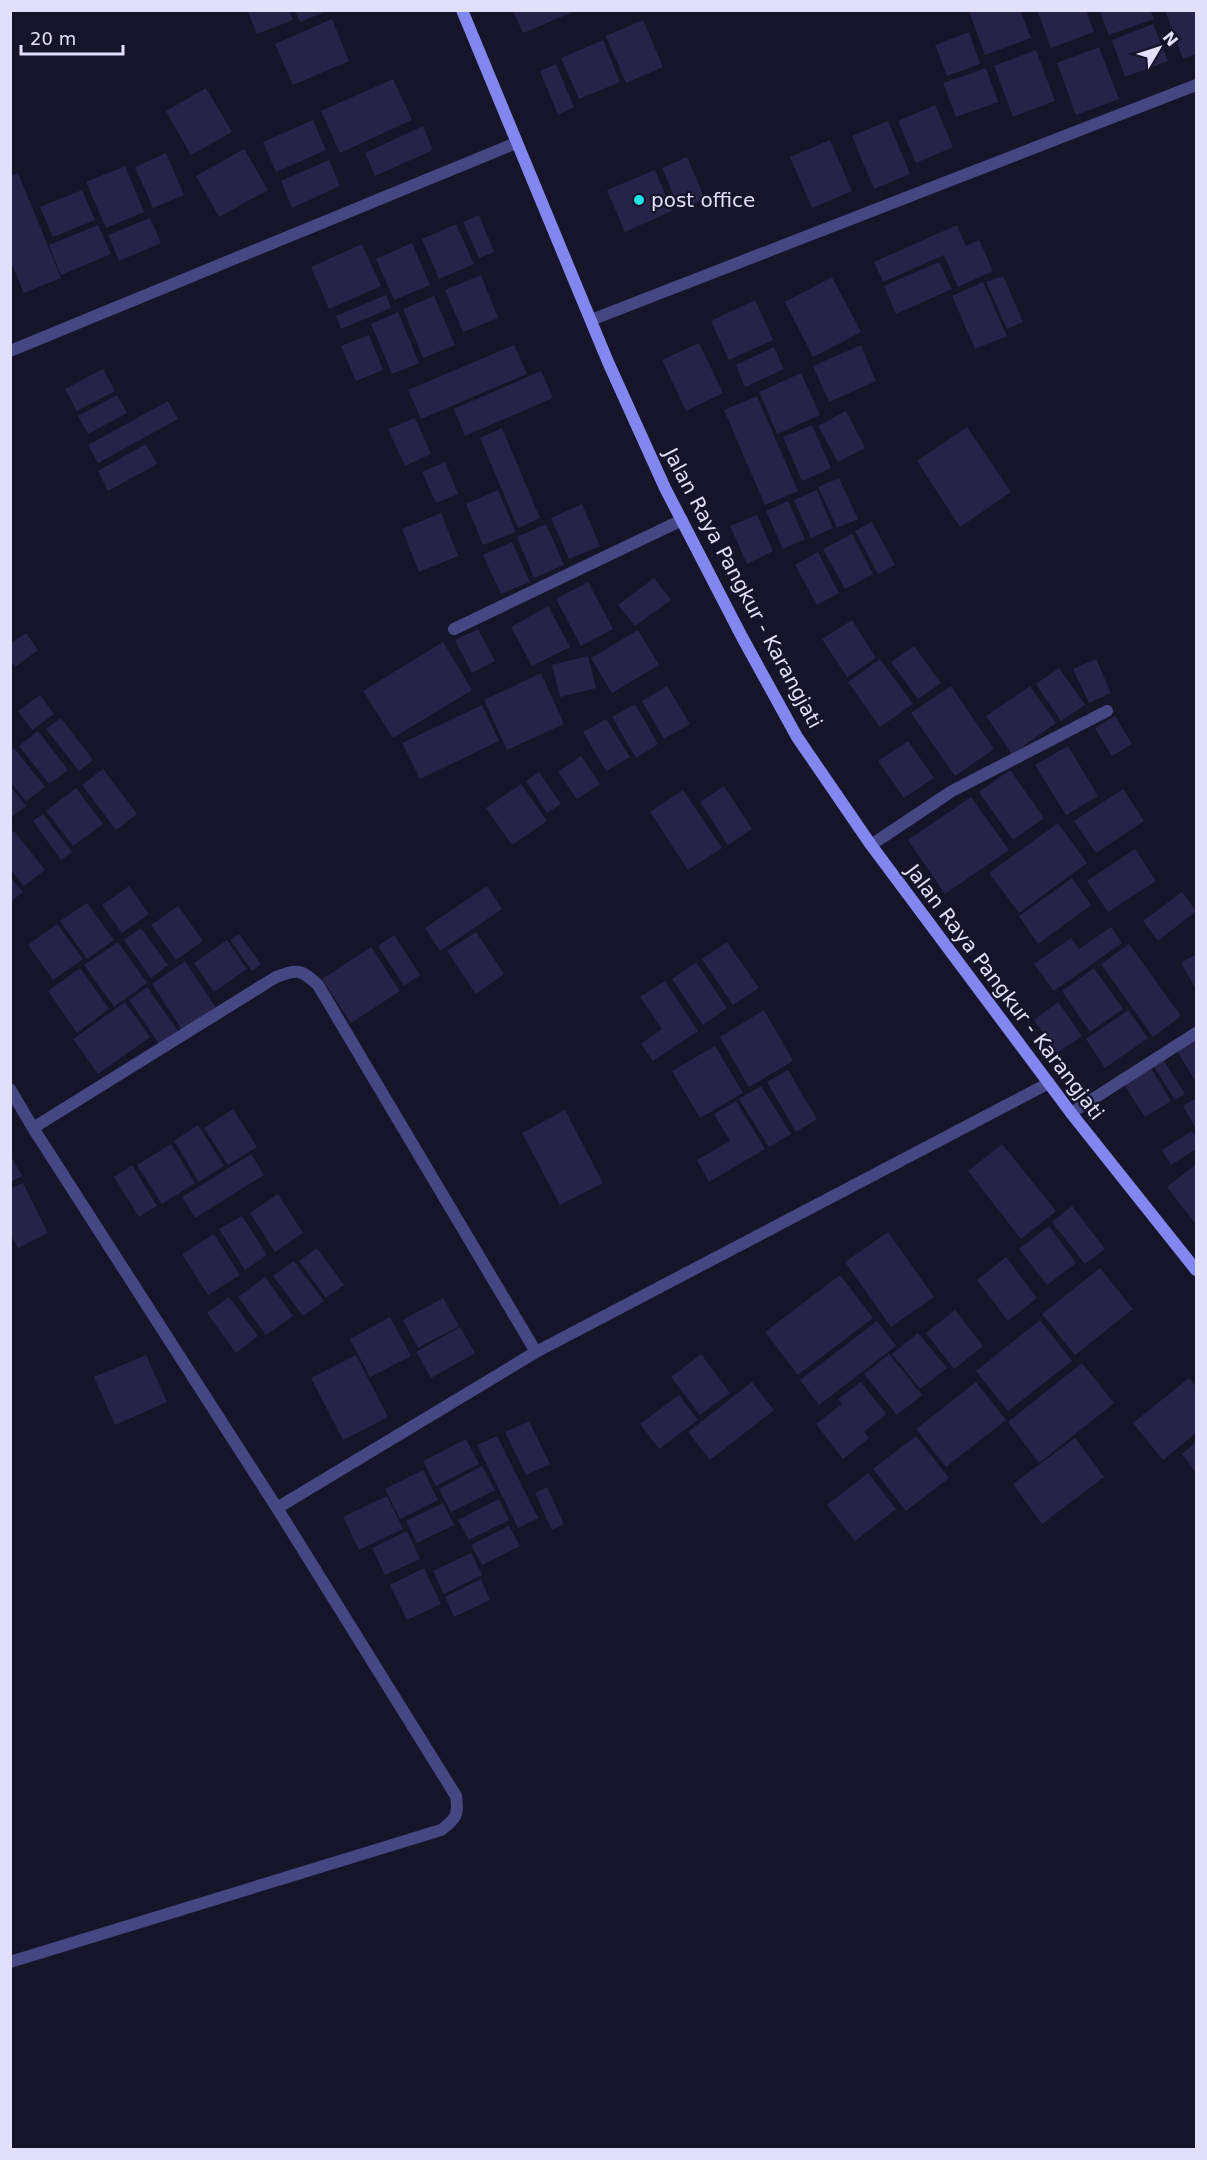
<svg xmlns="http://www.w3.org/2000/svg" width="1207" height="2160" font-family="'DejaVu Sans',sans-serif">
<style>
.building{fill:#272248}
.lines{fill:none;stroke-linecap:round;stroke-linejoin:round}
.street{stroke:#454783;stroke-width:12}
.secondary{stroke:#8287f0;stroke-width:12}
.poi-dot{fill:#22e0e5;stroke:#161429;stroke-width:2}
.labels{text-anchor:middle;stroke-width:4.5;stroke-linejoin:round;paint-order:stroke}
.poi-label{font-size:20px;fill:#e1e0fb;stroke:#161429;text-anchor:start}
.street-label{font-size:20px;fill:#e1e0fb;stroke:#161429}
</style>
<rect width="100%" height="100%" fill="#161429"/>
<!-- building -->
<path class="building" d="M247,10H289L293,20L257,34Z
M1020,10L1031,38L985,55L969,11Z
M1037,10H1086L1094,32L1051,48Z
M1108,10H1150L1154,19L1109,35L1100,13Z
M1165,10H1196V54L1183,59Z
M295,11H327L300,22Z
M513,11H575L523,33Z
M332,19L349,61L293,85L275,44Z
M643,20L663,67L626,83L606,36Z
M1153,24L1168,61L1125,77L1112,40Z
M969,32L980,64L947,76L935,45Z
M603,40L620,82L579,99L561,58Z
M1099,47L1119,99L1076,115L1057,63Z
M1036,50L1055,101L1013,117L994,66Z
M556,64L574,107L558,115L540,71Z
M986,68L998,102L956,117L943,83Z
M393,79L412,120L340,153L321,111Z
M206,88L232,132L191,155L166,111Z
M935,105L953,147L916,163L898,121Z
M313,120L326,150L276,172L263,142Z
M888,121L910,174L874,189L852,136Z
M423,126L433,150L375,176L365,153Z
M830,140L852,191L812,208L790,157Z
M244,149L268,190L219,217L196,176Z
M166,153L184,195L153,208L135,167Z
M687,157L705,199L680,210L662,168Z
M329,160L340,186L292,208L281,181Z
M125,166L144,212L106,228L86,182Z
M655,170L672,211L625,232L607,190Z
M18,173L61,278L24,293L10,260V176Z
M82,190L95,220L53,237L40,207Z
M479,215L494,252L479,258L463,222Z
M150,218L161,243L119,261L108,235Z
M456,224L474,264L439,279L422,239Z
M98,225L111,254L61,275L49,245Z
M957,225L966,246L979,240L993,271L958,287L944,255L883,282L874,262Z
M412,243L430,285L394,300L376,259Z
M362,244L381,286L329,309L311,267Z
M939,262L952,289L896,314L884,286Z
M481,275L498,318L463,332L445,290Z
M1003,276L1023,322L1007,329L986,282Z
M832,277L861,332L813,357L785,302Z
M983,282L1007,336L975,349L952,296Z
M386,295L391,308L341,329L336,316Z
M434,296L455,345L423,358L403,309Z
M755,300L773,340L729,360L711,321Z
M398,312L419,363L392,374L371,324Z
M369,335L383,370L356,381L341,346Z
M699,343L723,393L686,411L662,360Z
M514,345L527,374L421,419L408,390Z
M861,345L876,381L829,402L813,366Z
M774,347L784,369L745,387L736,365Z
M103,369L115,391L77,411L65,389Z
M541,371L553,398L465,436L454,409Z
M801,373L820,415L777,434L759,392Z
M117,395L127,413L88,434L78,416Z
M757,396L798,491L765,505L724,410Z
M168,401L178,419L98,463L88,445Z
M846,411L865,448L838,462L818,426Z
M415,418L431,454L405,466L388,429Z
M812,425L831,468L802,481L783,437Z
M967,427L1011,492L960,527L917,461Z
M502,428L540,518L518,528L480,438Z
M146,444L157,464L108,491L98,471Z
M445,462L458,494L436,503L422,472Z
M839,478L858,519L837,528L818,487Z
M498,490L516,532L483,545L466,504Z
M817,490L833,528L811,538L794,500Z
M788,501L805,539L783,549L766,511Z
M582,504L600,546L569,559L551,518Z
M441,513L458,556L419,572L402,529Z
M757,515L773,551L747,564L730,526Z
M872,522L895,565L878,574L855,531Z
M546,524L564,565L534,578L517,537Z
M852,534L873,574L845,589L823,549Z
M512,542L530,582L501,594L483,555Z
M818,552L839,593L817,605L795,565Z
M654,578L671,600L635,626L618,605Z
M588,582L613,629L581,646L556,599Z
M548,606L570,647L532,666L511,627Z
M852,620L876,658L847,677L822,639Z
M478,629L495,661L472,673L455,640Z
M638,630L659,665L612,693L591,658Z
M26,633L38,650L15,667L10,661V644Z
M443,642L472,690L393,738L363,691Z
M914,646L941,683L918,699L891,662Z
M588,656L596,688L560,697L552,665Z
M880,659L913,704L880,727L848,682Z
M1096,659L1111,693L1089,703L1073,669Z
M1059,668L1085,705L1061,721L1036,684Z
M541,673L564,724L507,750L484,700Z
M667,686L690,724L664,739L642,701Z
M951,686L994,749L955,776L911,713Z
M1030,686L1056,723L1012,754L986,716Z
M40,695L54,714L32,730L18,711Z
M635,704L658,744L636,758L612,717Z
M482,705L499,741L420,779L402,743Z
M1115,716L1132,744L1112,756L1095,728Z
M61,718L93,760L79,771L46,729Z
M606,719L630,757L606,771L583,732Z
M38,731L68,770L49,784L19,746Z
M908,741L934,778L904,798L878,761Z
M1068,746L1098,796L1066,815L1035,765Z
M14,748L45,787L26,801L10,782V751Z
M581,756L600,784L577,799L558,772Z
M103,769L137,814L116,830L82,785Z
M1010,770L1044,818L1013,840L979,792Z
M539,772L561,804L547,813L526,781Z
M521,784L547,821L512,845L486,808Z
M10,786L26,806L10,818Z
M724,786L752,829L728,845L700,802Z
M76,788L103,824L73,846L46,811Z
M1123,789L1144,821L1096,853L1074,821Z
M683,790L722,848L688,870L650,812Z
M971,797L1009,850L945,894L908,840Z
M43,814L72,852L61,860L33,821Z
M1058,823L1087,863L1019,913L989,873Z
M14,831L45,870L24,886L10,869V834Z
M1135,849L1156,881L1108,912L1087,881Z
M10,877L23,892L10,902Z
M1072,878L1091,905L1038,944L1019,916Z
M129,886L149,914L122,933L102,905Z
M487,886L502,909L440,951L425,928Z
M1182,892L1196,911L1158,941L1143,921Z
M87,903L114,940L87,959L60,921Z
M178,906L203,941L176,960L151,925Z
M57,924L83,959L53,980L28,945Z
M1111,927L1122,943L1054,991L1034,964L1071,938L1079,949Z
M141,928L168,965L151,978L124,940Z
M476,932L504,974L476,994L447,951Z
M239,934L261,964L252,971L230,940Z
M394,935L420,975L404,986L378,946Z
M227,940L247,969L214,992L194,963Z
M118,942L147,983L114,1007L84,965Z
M727,942L759,988L733,1005L702,959Z
M1129,944L1181,1016L1153,1037L1101,964Z
M371,947L400,991L351,1023L322,979Z
M1196,954V989L1181,963Z
M185,961L216,1008L182,1030L152,984Z
M696,962L727,1008L703,1025L672,979Z
M80,968L109,1009L77,1033L48,991Z
M1094,968L1123,1009L1090,1032L1062,991Z
M665,981L698,1031L653,1061L641,1044L662,1029L640,997Z
M147,987L178,1031L160,1045L129,1000Z
M125,1002L150,1037L98,1074L73,1039Z
M1058,1002L1082,1036L1057,1053L1034,1020Z
M764,1010L793,1061L749,1087L720,1037Z
M1128,1010L1148,1038L1105,1068L1086,1039Z
M1196,1039V1082L1177,1051Z
M715,1046L743,1093L700,1118L672,1071Z
M1164,1061L1185,1094L1175,1100L1154,1067Z
M1150,1066L1171,1101L1145,1117L1123,1083Z
M788,1070L817,1119L796,1132L767,1082Z
M761,1086L791,1134L769,1147L739,1099Z
M1196,1098V1129L1183,1106Z
M736,1101L765,1149L709,1182L697,1160L730,1141L714,1114Z
M233,1109L257,1147L228,1165L204,1128Z
M565,1110L603,1183L560,1205L522,1133Z
M198,1125L224,1166L199,1182L174,1141Z
M1192,1131L1196,1137V1149L1171,1165L1162,1150Z
M171,1144L195,1183L162,1204L137,1165Z
M1002,1144L1056,1211L1021,1239L968,1171Z
M10,1154L22,1176L10,1182Z
M251,1154L264,1175L195,1218L182,1197Z
M1196,1164V1220L1194,1222L1167,1187Z
M132,1165L157,1206L139,1217L114,1177Z
M23,1183L48,1233L18,1248L10,1234V1189Z
M278,1194L303,1233L275,1252L250,1213Z
M1072,1206L1105,1249L1085,1264L1052,1222Z
M242,1216L267,1255L245,1270L219,1229Z
M1049,1226L1076,1263L1047,1285L1019,1249Z
M888,1232L934,1297L891,1327L845,1262Z
M214,1234L240,1275L208,1295L182,1254Z
M317,1248L344,1285L326,1298L299,1261Z
M1006,1257L1037,1298L1008,1321L977,1280Z
M294,1261L324,1301L303,1316L273,1276Z
M1100,1268L1133,1309L1075,1355L1042,1314Z
M840,1275L873,1318L798,1375L765,1332Z
M265,1277L293,1316L266,1335L238,1297Z
M229,1297L258,1336L236,1353L207,1313Z
M443,1298L459,1326L418,1348L403,1320Z
M955,1310L983,1346L954,1369L926,1333Z
M390,1317L411,1356L370,1377L350,1339Z
M1040,1320L1072,1361L1008,1411L976,1371Z
M877,1321L896,1346L819,1405L800,1380Z
M460,1327L475,1353L431,1378L416,1352Z
M918,1333L947,1368L920,1389L892,1354Z
M701,1354L730,1393L700,1415L671,1377Z
M889,1354L922,1395L897,1415L864,1374Z
M146,1355L167,1402L115,1425L94,1377Z
M356,1355L388,1417L343,1440L311,1378Z
M1082,1363L1114,1403L1039,1463L1008,1422Z
M1189,1378L1196,1387V1433L1163,1460L1133,1423Z
M752,1382L774,1410L710,1460L688,1432Z
M861,1382L886,1414L864,1432L869,1438L843,1459L816,1424L842,1404L838,1399Z
M976,1382L1006,1420L946,1467L916,1429Z
M679,1395L698,1420L659,1449L640,1424Z
M529,1421L550,1464L526,1475L505,1432Z
M497,1436L538,1518L518,1528L477,1445Z
M916,1436L949,1478L906,1511L873,1469Z
M1075,1438L1104,1477L1042,1524L1013,1484Z
M466,1439L479,1464L436,1486L423,1461Z
M1196,1442V1473L1182,1454Z
M482,1466L495,1490L451,1512L439,1489Z
M423,1470L438,1500L400,1519L385,1489Z
M868,1473L896,1509L855,1541L827,1505Z
M547,1487L564,1524L552,1530L535,1493Z
M387,1496L403,1529L359,1550L343,1517Z
M499,1499L509,1520L469,1540L458,1520Z
M443,1503L454,1525L417,1543L406,1521Z
M509,1526L520,1546L482,1565L471,1545Z
M407,1531L420,1559L385,1575L372,1548Z
M471,1553L482,1575L444,1594L433,1571Z
M424,1568L441,1604L407,1620L390,1585Z
M481,1579L490,1600L454,1617L445,1597Z"/>
<g class="lines">
<!-- street -->
<path class="street" d="M591,320L1196,85
M10,351L516,143
M454,629L682,520
M871,845L952,791L1107,711
M10,1089L33,1128L277,1508L456,1796C459,1815 456,1819 441,1830L10,1962
M1071,1113L1196,1033
M33,1128L276,977C298,969 301,969 318,985L536,1352
M277,1508L536,1352L1049,1083"/>
<!-- secondary -->
<path class="secondary" d="M462,10L608,362L665,488L742,637L797,737L871,845L1071,1113L1196,1270"/>
</g>
<!-- markers -->
<circle class="poi-dot" cx="639" cy="200" r="6"/>
<g class="labels">
<!-- poi labels -->
<g class="poi-label">
<text x="651" y="207">post office</text>
</g>
<!-- street labels -->
<g class="street-label">
<text transform="translate(743 588) rotate(62)" y="7">Jalan Raya Pangkur - Karangjati</text>
<text transform="translate(1005 992) rotate(53)" y="7">Jalan Raya Pangkur - Karangjati</text>
</g>
</g>
<!-- border -->
<rect width="1207" height="2160" fill="none" stroke="#e1e0fb" stroke-width="24"/>
<!-- north arrow -->
<g transform="translate(1159 48) rotate(51)" stroke="#161429" stroke-width="4.5" paint-order="stroke">
<path d="M0-4.5L10 22L0 15L-10 22Z" fill="#e1e0fb"/>
<text y="-9" font-size="16" font-weight="bold" text-anchor="middle" fill="#e1e0fb">N</text>
</g>
<!-- scale -->
<path d="M21 45v9h102v-9" fill="none" stroke="#e1e0fb" stroke-width="3"/>
<text x="30" y="45" font-size="18" fill="#e1e0fb" stroke="#161429" stroke-width="4.5" paint-order="stroke">20 m</text>
</svg>
